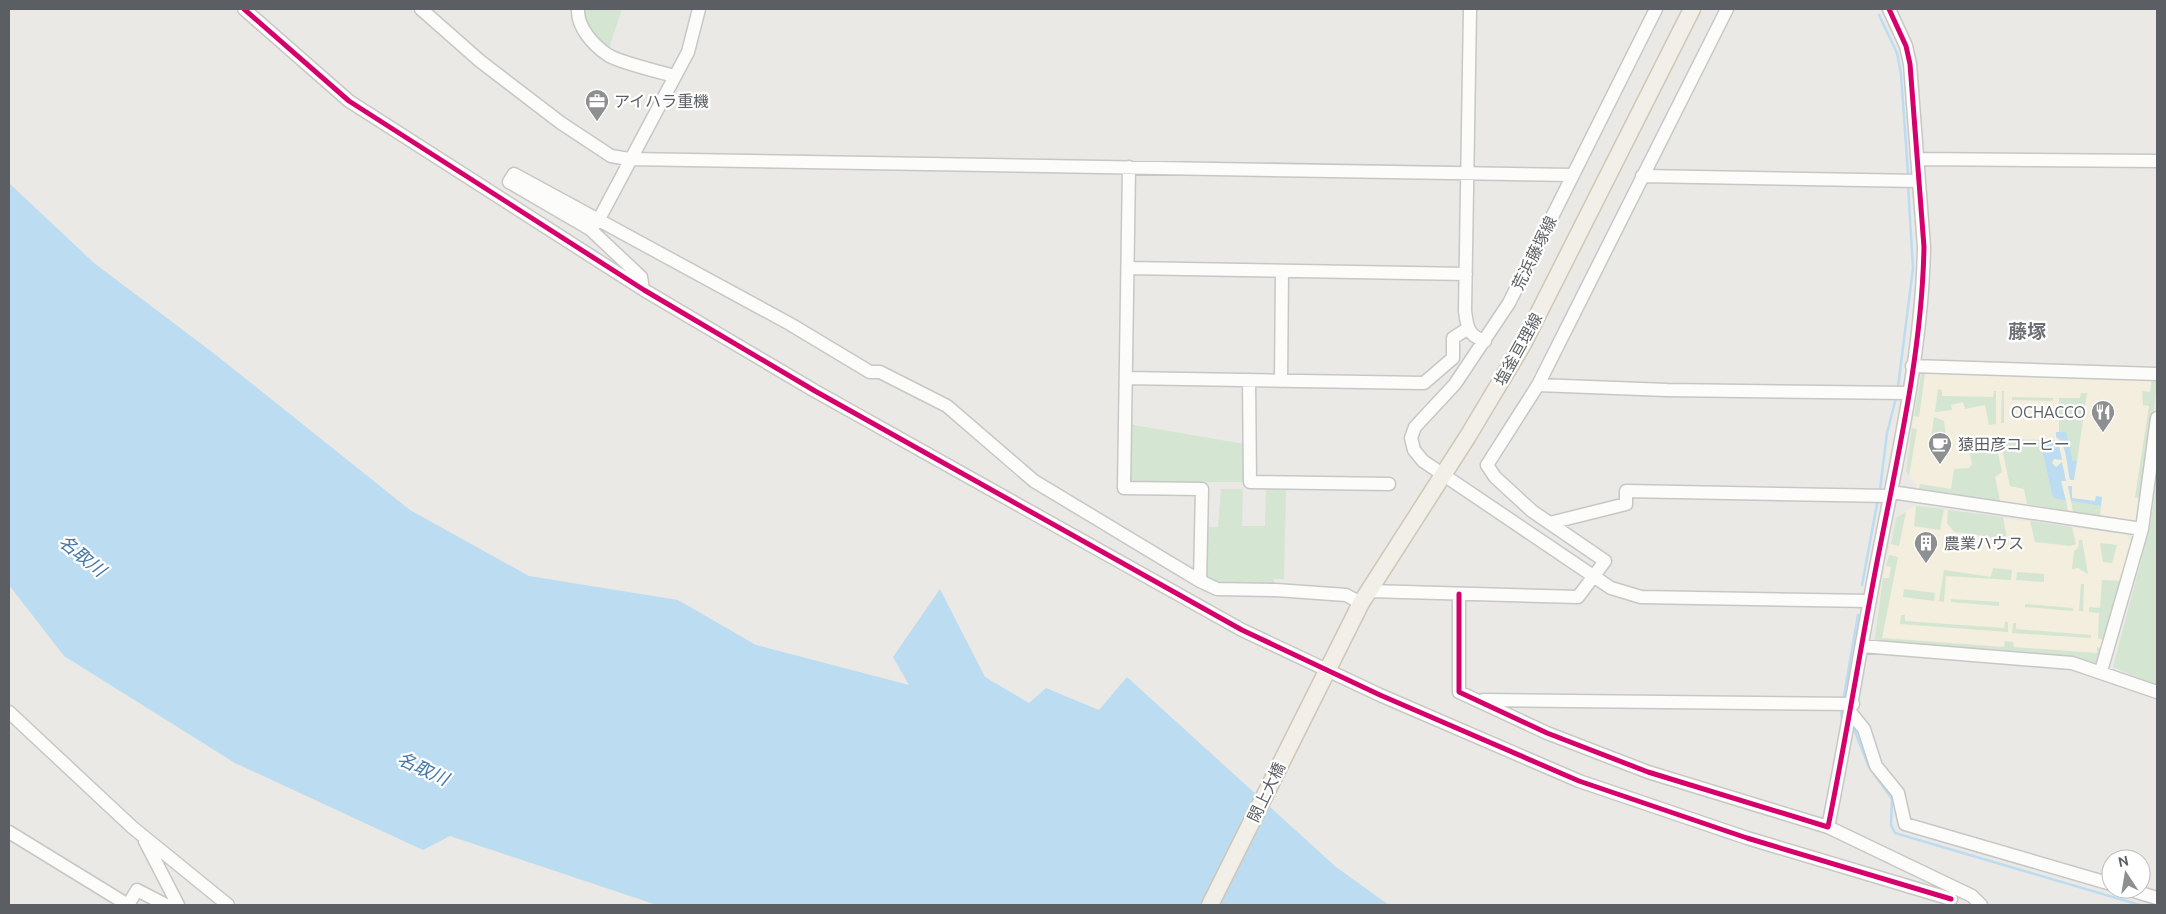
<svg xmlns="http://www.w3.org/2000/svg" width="2166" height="914" font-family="Ubuntu,'Noto Sans JP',sans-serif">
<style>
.commercial{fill:#f3eede}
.green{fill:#d4e5d1}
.water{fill:#bcdcf2}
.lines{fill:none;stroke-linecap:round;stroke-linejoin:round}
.stream{stroke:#bcdcf2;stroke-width:2.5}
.minor-casing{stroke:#c7c7c7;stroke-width:15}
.major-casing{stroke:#d0c7b5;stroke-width:19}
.minor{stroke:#fcfcfb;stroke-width:12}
.major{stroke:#f1efe8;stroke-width:16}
.cycleway-casing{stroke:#fff;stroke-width:8}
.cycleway{stroke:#d6006c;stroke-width:5}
.labels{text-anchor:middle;stroke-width:4.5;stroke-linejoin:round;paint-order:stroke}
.poi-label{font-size:16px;fill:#5b5e62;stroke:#fff;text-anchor:start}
.street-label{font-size:16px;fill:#5b5e62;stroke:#fff}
.water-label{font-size:18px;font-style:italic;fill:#4778a6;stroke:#fff}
.quarter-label{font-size:19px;font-weight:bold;fill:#6c7074;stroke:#fff}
</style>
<rect width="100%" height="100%" fill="#eae9e5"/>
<!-- commercial -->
<path class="commercial" d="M1921,372L2157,376L2139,522L1919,489L1906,471Z
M1914,506L2127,535L2131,542L2130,547L2100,660L1874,643L1881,588L1896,518Z"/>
<!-- green -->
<path class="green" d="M581,9H622L608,51L588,32Z
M1921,374H1925L1919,417L1914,416Z
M2152,379H2157V382L2143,499L2135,497L2149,406L2143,405L2142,391L2150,392Z
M1938,389L1942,390V396L1993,397L1994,391H1996V424L1989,425L1985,405L1965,409L1963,402L1951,405L1952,410L1935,412Z
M2002,391H2004V423H2001Z
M2081,393H2087L2077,461H2073L2067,435L2059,432V398H2080Z
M2012,397L2053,398V401L2012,400Z
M1934,417L1944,421L1946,436L1943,439L1931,438Z
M1128,424L1244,444L1243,482H1204L1203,485L1127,483Z
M1912,428L1917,429L1909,476L1906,471Z
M2000,439L2040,440L2052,495L2054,498L2066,501L2068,511L2027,504L2024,489L2010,486Z
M1995,440L2002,472L1995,477L2000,501L1919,489L1920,484L1951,489L1954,469L1969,468L1972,464L1968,445Z
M2157,474V686L2113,667L2151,523Z
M1221,489H1243L1242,526H1265L1266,489L1286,490L1284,579H1274V585L1224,586L1205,578L1206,527H1218Z
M2071,501L2101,506L2100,516L2073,512Z
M1916,506L1944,509L1940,530L1914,526Z
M1948,510L2003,517L2007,539L1954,532L1947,523Z
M1906,512L1899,546L1891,544L1896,518Z
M2030,521L2072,527L2076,544L2070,546L2035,542Z
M2079,540H2082L2088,574L2078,568L2072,569L2074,551L2078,548Z
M2100,543L2117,545L2112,563L2103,562Z
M1889,555L1898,557L1882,638L2004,647L2005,641L2013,642L2014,647L2097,653V647L2104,649L2098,664L1874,643L1883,578H1889L1891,567L1886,566Z
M1993,568L2012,570L2011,580L1946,576L1944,602L1939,601L1944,570L1991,577Z
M2017,572L2044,574V582L2016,580Z
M2102,580L2122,581L2106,641L2098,638L2099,613L2089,612V607L2100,608Z
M2081,584H2084L2083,611H2079Z
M1904,589L1935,593L1934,601L1903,597Z
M1951,599L1999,602V606L1951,602Z
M2025,604L2073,608V611L2025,607Z
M1901,615H1905V621L2004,628L2005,622H2008V632L1900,624Z
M2013,623H2016V629L2091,635V638L2012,633Z"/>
<!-- water -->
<path class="water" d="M9,183L94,263L216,355L410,510L529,576L678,600L756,645L909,685L893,657L940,589L985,677L1029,703L1046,688L1099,710L1127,677L1336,867L1389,905H657L450,836L423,850L235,763L64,656L9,585Z
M2056,432H2065L2067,435L2073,461H2077L2074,480H2070C2067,468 2067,443 2056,437Z
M2040,440H2054L2059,445L2062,460L2054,459L2052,463L2056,467L2062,462L2066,481H2061L2066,501L2054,498L2052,495Z
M2068,486H2072V498L2095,501L2096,496L2102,497L2101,506L2071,501Z"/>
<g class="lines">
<!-- stream -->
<path class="stream" d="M1879,15L1897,53L1901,74L1908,173
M1898,387L1913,268L1908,185
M1880,490L1887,433L1896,398
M1862,585L1877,504
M1844,696L1858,615
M1841,711L1842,719
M1854,729L1869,767L1892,799L1891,825L1895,833L2140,905"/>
<!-- minor casing -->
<g class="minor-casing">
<path id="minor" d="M244,9L349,101L644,290L815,391L1242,630L1380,695L1579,781L1747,838L1951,899
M421,9L480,61L561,123L611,156L629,159L1572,175
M578,9C577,27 593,45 608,55C618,62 660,72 674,76
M1470,9L1465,311C1467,327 1468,336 1485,341
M1656,9L1509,303L1455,384L1415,427L1411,438L1414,450L1423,461L1611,588L1641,597L1870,601
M1917,159L2157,161
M1129,167L1124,488L1202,489L1200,581L1217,589L1276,590L1346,595L1361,603
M1642,176L1919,181
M590,229L509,182L514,174L790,324L870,372H880L947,406L1034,481L1200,581
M1128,268L1466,274
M643,289L641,277L590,229L598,221L688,52L699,9
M1912,366L2157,374
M1126,378L1424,383L1453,358V338L1467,329
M1249,380L1250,482L1389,484
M1281,381L1282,271
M1538,385L1727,9
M1891,492L2142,529
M1550,523L1626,504V491L1890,496
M1369,591L1578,597L1605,561L1532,511L1495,477L1487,465L1538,385L1667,390L1908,393
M1459,594V692L1547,733L1648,772L1828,827C1846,739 1860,650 1877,562C1897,459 1922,353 1924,247L1910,64L1906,46L1889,9
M1862,646L2072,663L2157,692
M2101,671L2142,529L2157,418
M1483,700L1853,704
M9,712L132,827L228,905
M1851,713L1864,729L1876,766L1898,793L1905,824L2111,884
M1828,827L1972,896L1981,905
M9,832L128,905
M145,841L178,905
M2127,889L2157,898
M128,905L137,890L166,905"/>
</g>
<!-- major casing -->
<g class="major-casing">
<path id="major" d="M1210,905L1361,603L1468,436L1523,344L1692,9"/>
</g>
<!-- minor -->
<use href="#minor" class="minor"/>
<!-- major -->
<use href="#major" class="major"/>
<!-- cycleway casing -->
<g class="cycleway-casing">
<path id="cycleway" d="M244,9L349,101L644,290L815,391L1242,630L1380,695L1579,781L1747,838L1951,899
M1459,594V692L1547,733L1648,772L1828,827C1846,739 1860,650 1877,562C1897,459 1922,353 1924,247L1910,64L1906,46L1889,9"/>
</g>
<!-- cycleway -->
<use href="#cycleway" class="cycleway"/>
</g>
<!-- icons -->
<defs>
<g id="office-pin" transform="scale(1.25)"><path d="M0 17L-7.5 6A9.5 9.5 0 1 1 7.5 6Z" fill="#8d8f90" stroke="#fff"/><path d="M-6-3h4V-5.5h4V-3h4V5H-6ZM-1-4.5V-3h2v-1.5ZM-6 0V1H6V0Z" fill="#fff"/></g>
<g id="restaurant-pin" transform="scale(1.25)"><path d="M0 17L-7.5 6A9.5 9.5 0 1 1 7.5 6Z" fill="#8d8f90" stroke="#fff"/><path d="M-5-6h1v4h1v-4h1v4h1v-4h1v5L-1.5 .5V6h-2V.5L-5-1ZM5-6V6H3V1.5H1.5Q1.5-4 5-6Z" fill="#fff"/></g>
<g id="cafe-pin" transform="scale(1.25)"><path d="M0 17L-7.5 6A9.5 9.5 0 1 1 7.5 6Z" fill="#8d8f90" stroke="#fff"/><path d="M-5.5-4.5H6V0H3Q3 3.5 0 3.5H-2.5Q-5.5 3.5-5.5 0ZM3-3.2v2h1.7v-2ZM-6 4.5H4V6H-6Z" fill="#fff"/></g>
<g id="building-pin" transform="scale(1.25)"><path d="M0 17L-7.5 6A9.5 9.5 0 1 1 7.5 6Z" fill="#8d8f90" stroke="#fff"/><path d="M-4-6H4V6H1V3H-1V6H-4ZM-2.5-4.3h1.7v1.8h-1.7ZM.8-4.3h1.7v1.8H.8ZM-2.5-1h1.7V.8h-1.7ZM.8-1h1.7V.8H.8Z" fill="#fff"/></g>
</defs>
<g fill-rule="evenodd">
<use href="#office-pin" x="597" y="101"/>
<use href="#restaurant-pin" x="2103" y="412"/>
<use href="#cafe-pin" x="1940" y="444"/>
<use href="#building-pin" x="1926" y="543"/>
</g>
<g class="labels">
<!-- poi labels -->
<g class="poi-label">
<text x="614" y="107">アイハラ重機</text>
<text x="2086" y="418" text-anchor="end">OCHACCO</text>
<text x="1958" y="450">猿田彦コーヒー</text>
<text x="1944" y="549">農業ハウス</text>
</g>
<!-- street labels -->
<g class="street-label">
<text transform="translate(1534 253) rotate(-64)" y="6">荒浜藤塚線</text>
<text transform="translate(1518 349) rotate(-61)" y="6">塩釜亘理線</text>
<text transform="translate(1266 792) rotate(-64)" y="6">閖上大橋</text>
</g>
<!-- water labels -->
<g class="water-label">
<text transform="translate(82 556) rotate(39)" y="6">名取川</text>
<text transform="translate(423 769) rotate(25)" y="6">名取川</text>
</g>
<!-- quarter labels -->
<g class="quarter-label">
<text x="2027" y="338">藤塚</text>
</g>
</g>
<!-- border -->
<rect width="2166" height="914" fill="none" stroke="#5b5e62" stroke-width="20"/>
<!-- north arrow -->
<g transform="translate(2126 874) rotate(348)"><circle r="24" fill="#ffffff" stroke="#bdbfc0"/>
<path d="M0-4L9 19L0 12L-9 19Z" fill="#8d8f90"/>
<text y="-8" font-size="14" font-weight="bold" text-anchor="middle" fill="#5b5e62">N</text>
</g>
</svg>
